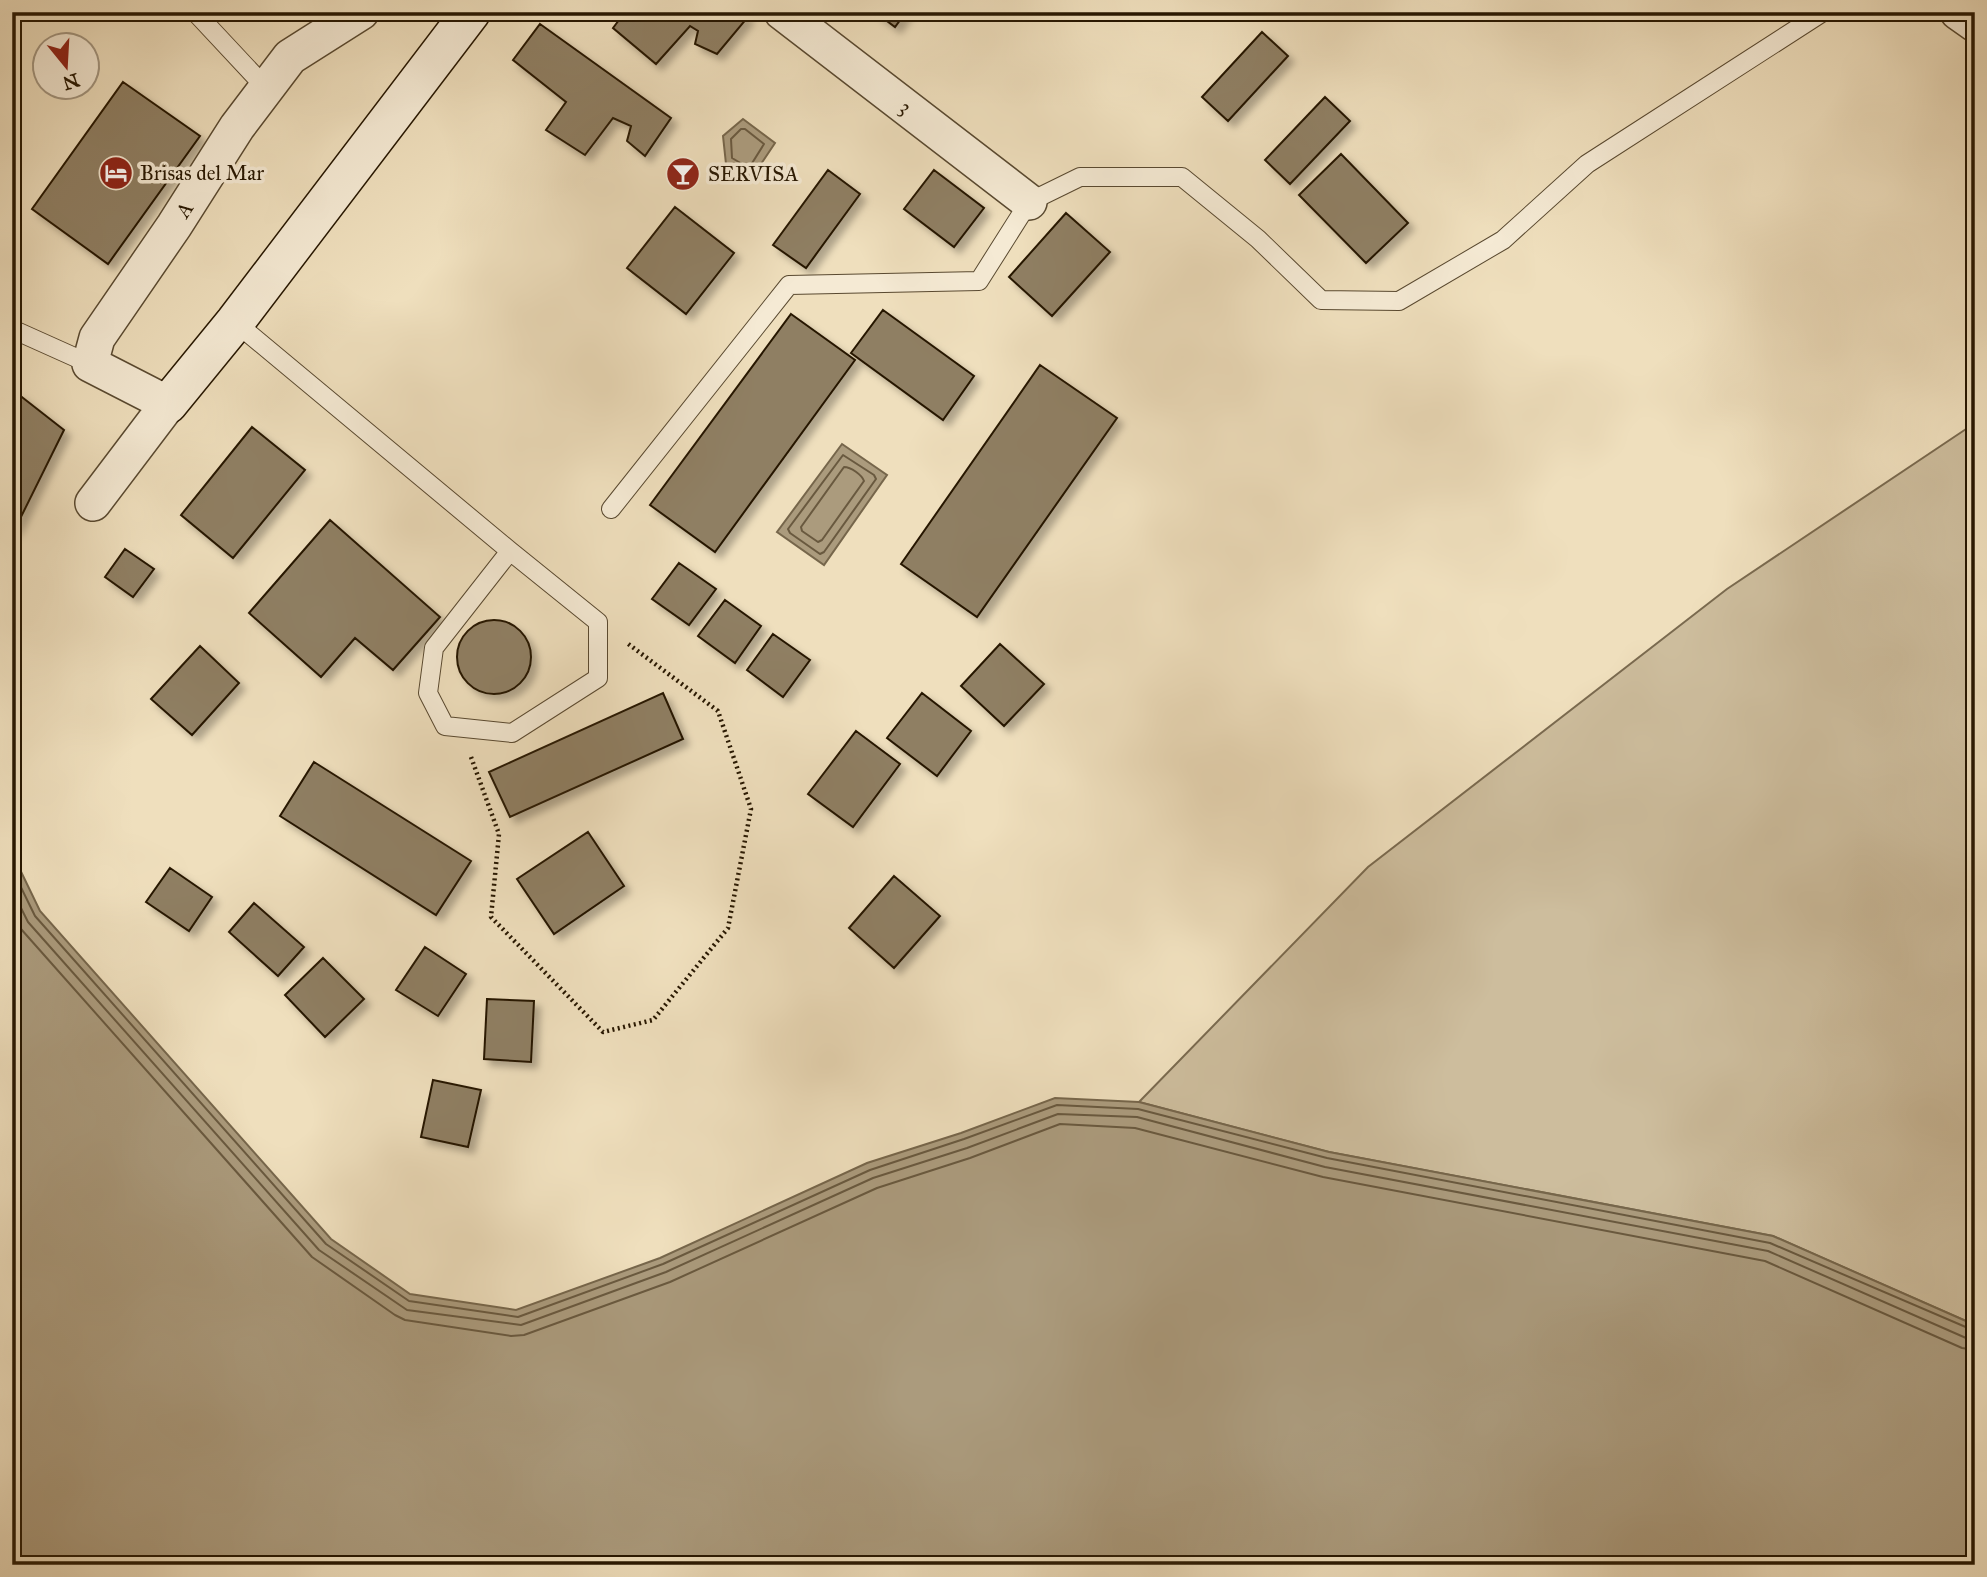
<svg xmlns="http://www.w3.org/2000/svg" width="1987" height="1577" font-family="'IM FELL Great Primer',serif">
<style>
.green{fill:#cdbd9d;stroke:#7a6a4f;stroke-width:2}
.water{fill:#ab9b7d;stroke:#76664b;stroke-width:2}
.lines{fill:none;stroke-linecap:round;stroke-linejoin:round}
.shore{stroke:#69593f;stroke-width:2}
.building{fill:#8f7f63;stroke:#271701;stroke-width:2;filter:url(#shadow)}
.service-casing{stroke:#594930;stroke-width:20}
.minor-casing{stroke:#594930;stroke-width:38}
.secondary-casing{stroke:#271701;stroke-width:41}
.path{stroke:#271701;stroke-width:4.5;stroke-dasharray:2 3.5;stroke-linecap:butt}
.service{stroke:#f5ead4;stroke-width:18}
.minor{stroke:#f5ead4;stroke-width:35}
.secondary{stroke:#f5ead4;stroke-width:38}
.labels{text-anchor:middle;stroke-width:7;stroke-linejoin:round;paint-order:stroke}
.street-label{font-size:21px;fill:#271701;stroke:#f5ead4}
.poi-label{font-size:21px;fill:#271701;stroke:#f5ead4;text-anchor:start}
</style>
<defs>
<filter id="shadow"><feDropShadow dx="6" dy="6" stdDeviation="3.5" flood-color="#0004"/></filter>
</defs>
<rect width="100%" height="100%" fill="#efdfbd"/>
<filter id="stains"><feTurbulence type="fractalNoise" baseFrequency=".00286" numOctaves="4"/><feColorMatrix values="0 0 0 0 .2 0 0 0 0 .09 0 0 0 0 .02 0 0 0 .5 -.17"/></filter>
<radialGradient id="worn" r=".72"><stop offset=".6" stop-color="#630" stop-opacity="0"/><stop offset="1" stop-color="#630" stop-opacity=".3"/></radialGradient>
<!-- green -->
<path class="green" d="M1975,423V1325L1773,1236L1329,1152L1139,1102L1368,867L1727,589Z"/>
<!-- water -->
<path class="water" d="M743,119L775,143L751,179L726,164L723,136Z
M842,444L887,475L824,565L777,532Z
M12,853L40,911L331,1239L410,1294L516,1310L660,1258L867,1163L961,1133L1055,1098L1139,1102L1329,1152L1773,1236L1975,1325V1565H12Z"/>
<g class="lines">
<!-- shore -->
<path class="shore" d="M741,129H745L764,144L749,168L732,158L731,139Z
M843,455L874,475L876,479L824,552L820,554L790,533L788,529Z
M844,467C851,467 862,475 864,481L822,540L818,542L802,531L801,527Z
M12,869L35,916L326,1244L409,1301L518,1317L663,1264L870,1170L964,1139L1057,1105L1138,1109L1327,1158L1770,1243L1975,1331
M12,890L28,922L319,1250L407,1310L521,1325L666,1272L873,1178L967,1148L1058,1114L1137,1117L1325,1167L1768,1251L1966,1338L1975,1339
M12,914L21,929L312,1257L395,1315L405,1320L511,1336L524,1335L670,1282L877,1188L970,1158L1060,1124L1135,1128L1323,1177L1765,1261L1962,1348L1975,1350"/>
</g>
<!-- building -->
<path class="building" d="M625,12H742L748,17L717,54L695,44L698,31L690,26L656,64L613,28Z
M875,12H906L895,27Z
M540,24L671,118L645,156L627,141L631,126L613,118L585,155L546,130L566,102L513,60Z
M1262,32L1288,56L1228,121L1202,97Z
M123,82L200,136L108,264L32,209Z
M1325,97L1350,121L1290,184L1265,160Z
M1341,154L1408,223L1366,263L1299,195Z
M828,170L860,194L806,268L773,245Z
M934,170L984,208L954,247L904,209Z
M675,207L734,253L686,314L627,268Z
M1066,213L1110,252L1052,316L1009,277Z
M883,310L974,376L943,420L851,353Z
M791,314L855,360L715,552L650,505Z
M1040,365L1117,418L977,617L901,564Z
M18,394L64,430L14,531L12,398Z
M252,427L305,470L233,558L181,515Z
M330,520L440,617L393,670L355,638L321,677L249,613Z
M125,549L154,569L133,597L105,577Z
M679,563L716,589L689,625L652,599Z
M725,600L761,626L735,663L698,636Z
M457 657a37 37 0 1 1 74 0a37 37 0 1 1-74 0Z
M773,634L810,660L783,697L747,670Z
M1000,644L1044,684L1004,726L961,686Z
M200,646L239,683L192,735L151,699Z
M663,693L683,739L510,817L489,772Z
M922,693L971,731L937,776L887,738Z
M856,731L900,764L853,827L808,794Z
M314,762L471,861L436,915L280,816Z
M588,832L624,886L554,934L517,879Z
M170,868L212,897L189,931L146,902Z
M894,876L940,916L894,968L849,928Z
M254,903L304,947L278,976L229,932Z
M425,947L466,974L438,1016L396,990Z
M323,958L364,999L325,1037L285,995Z
M487,999L534,1001L531,1062L484,1059Z
M433,1080L481,1090L468,1147L421,1137Z"/>
<g class="lines">
<!-- service casing -->
<g class="service-casing">
<path id="service" d="M195,12L266,88
M235,322L510,551L598,622V678L512,733L445,726L428,693L434,648L510,551
M12,329L90,364
M611,509L789,285L979,281L1029,202L1080,177H1182L1258,239L1321,300L1399,301L1503,240L1587,164L1823,12"/>
</g>
<!-- minor casing -->
<g class="minor-casing">
<g id="minor">
<path id="s1" d="M782,12L1029,202"/>
<path d="M1958,12L1975,24"/>
<path id="s2" d="M93,503L168,404L90,364L97,338L174,226L237,127L290,57L361,12"/>
</g>
</g>
<!-- secondary casing -->
<g class="secondary-casing">
<path id="secondary" d="M168,404L235,322L471,12"/>
</g>
<!-- path -->
<path class="path" d="M471,757L499,834L491,917L603,1032L653,1020L728,928L751,809L718,711L627,643"/>
<!-- service -->
<use href="#service" class="service"/>
<!-- minor -->
<use href="#minor" class="minor"/>
<!-- secondary -->
<use href="#secondary" class="secondary"/>
</g>
<!-- icons -->
<defs>
<g id="hotel-disc" transform="scale(1.75)"><circle r="9.5" fill="#8f2418" stroke="#f5ead4"/><path d="M-6-4.5h1.5V1H6V5H4.5V3h-9V5H-6ZM-4 0a1.8 1.8 0 1 1 3.6 0ZM.5 0V-2.5h3Q6-2.5 6 0Z" fill="#fff"/></g>
<g id="bar-disc" transform="scale(1.75)"><circle r="9.5" fill="#8f2418" stroke="#f5ead4"/><path d="M-6-5H6L.8 .8V4.5H3.5V6h-7V4.5H-.8V.8Z" fill="#fff"/></g>
</defs>
<g fill-rule="evenodd">
<use href="#hotel-disc" x="116" y="173"/>
<use href="#bar-disc" x="683" y="174"/>
</g>
<g class="labels">
<!-- street labels -->
<g class="street-label">
<text dy="7" stroke="none"><textPath href="#s1" startOffset="156">3</textPath></text>
<text dy="7" stroke="none"><textPath href="#s2" startOffset="394">A</textPath></text>
</g>
<!-- poi labels -->
<g class="poi-label">
<text x="140" y="180">Brisas del Mar</text>
<text x="708" y="181">SERVISA</text>
</g>
</g>
<!-- margin -->
<rect width="1987" height="1577" fill="none" stroke="#efdfbd" stroke-width="42"/>
<rect x="14" y="14" width="1959" height="1549" fill="none" stroke="#271701" stroke-width="3.5"/>
<rect x="21" y="21" width="1945" height="1535" fill="none" stroke="#271701" stroke-width="2"/>
<!-- north arrow -->
<g transform="translate(66 66) rotate(162)"><circle r="33" fill="#f5ead4" stroke="#a39680" stroke-width="2"/>
<path d="M0-5L12 26L0 18L-12 26Z" fill="#8f2418"/>
<text y="-10" font-size="19" font-weight="bold" text-anchor="middle" fill="#271701">N</text>
</g>
<rect width="100%" height="100%" filter="url(#stains)"/>
<rect width="100%" height="100%" fill="url(#worn)"/>
</svg>
